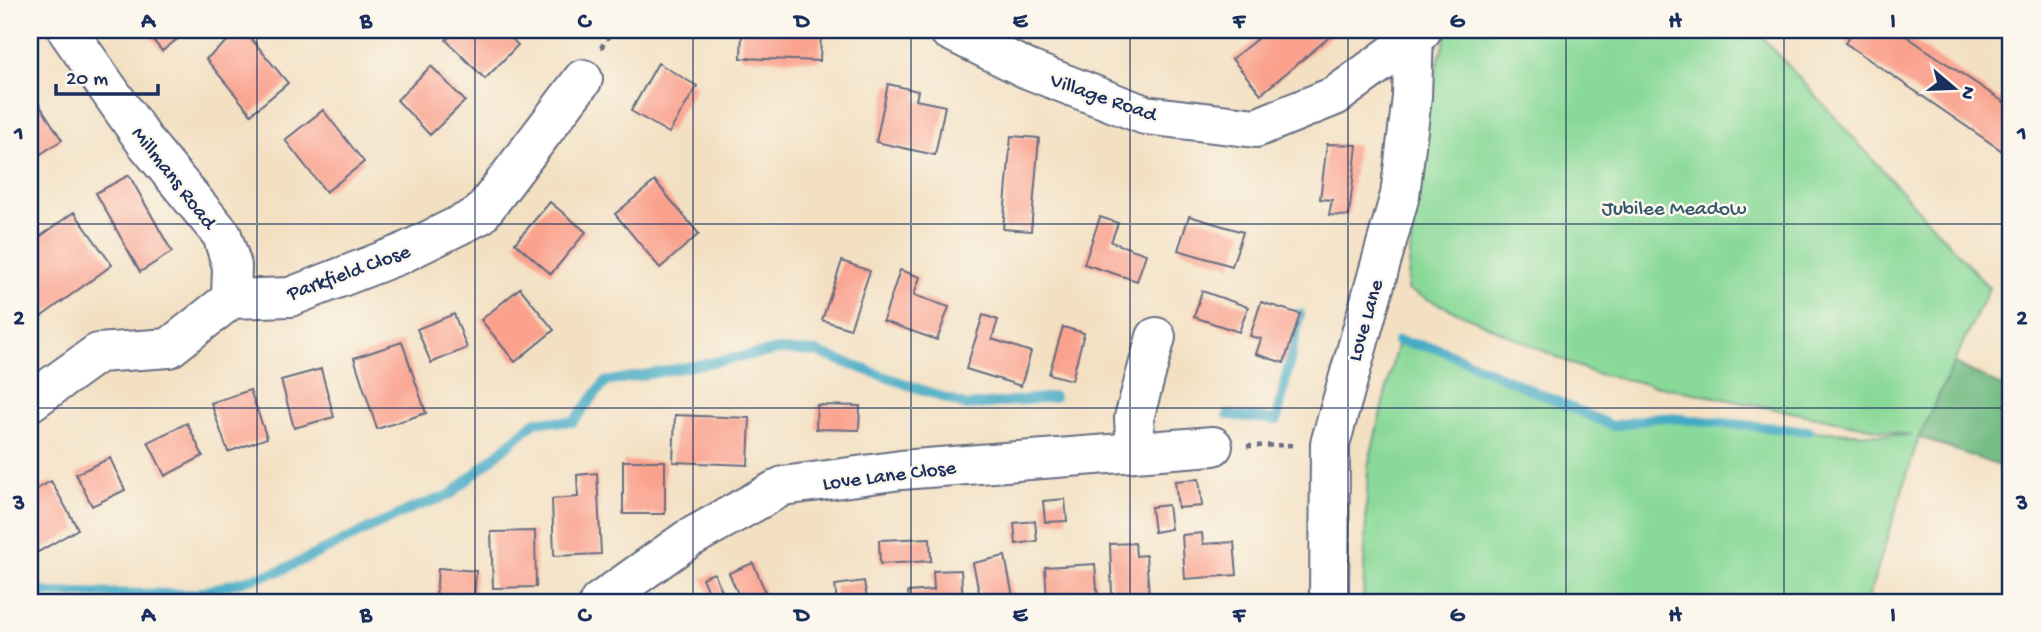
<svg xmlns="http://www.w3.org/2000/svg" width="2041" height="632" font-family="'Gochi Hand',sans-serif">
<style>
.green{fill:#89d998;stroke:#52847b;stroke-width:2}
.forest{fill:#6eb980;stroke:#44746f;stroke-width:2}
.lines{fill:none;stroke-linecap:round;stroke-linejoin:round}
.stream{stroke:#44aac4;stroke-width:10}
.building{fill:#faa28e}
.minor-casing{stroke:#676d81;stroke-width:42}
.path{stroke:#676d81;stroke-width:4.5;stroke-dasharray:5 5;stroke-linecap:butt}
.minor{stroke:#fff;stroke-width:38}
.grid{fill:none;stroke:#1b2f5e;stroke-width:2;stroke-opacity:0.55}
.labels{text-anchor:middle;stroke-width:5;stroke-linejoin:round;paint-order:stroke}
.street-label{font-size:21px;fill:#1b2f5e;stroke:#fbf7ec}
.park-label{font-size:21px;fill:#365a6c;stroke:#fbf7ec}
.neatline{fill:none;stroke:#1b2f5e;stroke-width:2.5}
.grid-label{font-size:23px;text-anchor:middle;font-weight:bold;fill:#1b2f5e}
</style>
<rect width="100%" height="100%" fill="#fbf7ec"/>
<filter id="ink" filterUnits="userSpaceOnUse"><feTurbulence type="fractalNoise" baseFrequency=".0143" numOctaves="2"/><feDisplacementMap in="SourceGraphic" scale="14" xChannelSelector="R" yChannelSelector="G"/><feConvolveMatrix kernelMatrix="1 2 1 2 8 2 1 2 1" color-interpolation-filters="sRGB"/></filter>
<filter id="wash" filterUnits="userSpaceOnUse"><feTurbulence type="fractalNoise" baseFrequency=".00686" numOctaves="4" result="noise"/><feDisplacementMap in="SourceGraphic" scale="28" xChannelSelector="R" yChannelSelector="G"/><feGaussianBlur stdDeviation="1.57" result="paint"/><feColorMatrix in="noise" values="0 0 0 0 0 0 0 0 0 0 0 0 0 0 0 0 0 1.4 0 .05"/><feComposite in="paint" operator="in"/></filter>
<g filter="url(#wash)">
<rect width="100%" height="100%" fill="#f3e0c2"/>
<!-- green -->
<path class="green" d="M1448,30H1756L1989,288L1919,437L1867,602H1363L1368,466L1398,341L1439,349L1613,426L1659,417L1808,431L1912,436L1593,373L1407,290L1418,164L1429,91Z"/>
<!-- forest -->
<path class="forest" d="M1954,363L2011,391V470L1919,437Z"/>
<g class="lines">
<!-- stream -->
<path class="stream" d="M1398,341L1439,349L1613,426L1659,417L1808,431
M1228,415L1277,420L1300,314
M30,589L50,593L194,594L280,571L413,508L450,495L536,421L573,422L605,382L779,350L816,352L967,406L1054,397"/>
</g>
<g id="blocks">
<!-- building -->
<path class="building" d="M145,30H189L162,51Z
M241,30H244L288,83L251,114L206,59Z
M456,30H503L518,45L485,79L446,40Z
M742,30H821L820,61L741,58Z
M1268,30H1338L1261,94L1232,59Z
M1854,30H1897L2011,107V157L1845,43Z
M658,63L697,86L669,133L631,111Z
M431,66L465,101L430,135L397,100Z
M888,84L918,91L916,100L945,106L935,155L876,142Z
M30,90L62,140L30,161Z
M323,110L364,162L326,192L285,140Z
M1011,136L1039,138L1031,231L1003,229Z
M1327,144L1357,145L1349,216L1329,215L1332,200L1320,199Z
M129,175L172,252L140,272L96,193Z
M655,181L699,234L660,268L615,214Z
M550,202L586,232L551,274L515,243Z
M74,212L112,265L31,324L30,244Z
M1189,216L1243,232L1232,266L1178,250Z
M1100,217L1118,223L1111,242L1146,254L1137,281L1084,264Z
M842,261L870,271L850,329L822,320Z
M900,270L920,277L914,295L949,307L937,340L883,321Z
M520,288L554,330L515,362L481,320Z
M1202,291L1248,307L1239,332L1194,317Z
M1261,302L1300,314L1284,363L1256,354L1261,339L1250,336Z
M454,314L467,348L431,363L417,329Z
M983,315L998,320L992,339L1031,352L1021,386L966,369Z
M1063,327L1084,333L1072,380L1049,374Z
M402,342L426,413L377,429L354,358Z
M321,369L334,417L294,428L281,380Z
M250,390L267,438L228,452L211,403Z
M817,405L860,406L859,430L816,429Z
M675,415L750,418L748,465L673,462Z
M187,423L203,456L165,476L148,442Z
M110,458L125,490L92,506L76,474Z
M623,461H665V514H623Z
M597,473L601,554L554,556L552,499L578,497L577,475Z
M1199,479L1202,506L1178,508L1175,481Z
M51,481L78,529L38,552L30,537V493Z
M1065,499L1067,521L1045,522L1043,501Z
M1168,505L1171,529L1154,532L1151,507Z
M1035,521L1037,541L1016,544L1014,523Z
M535,531L536,587L493,588L491,532Z
M1202,533L1203,544L1234,542L1237,575L1185,579L1182,535Z
M930,538L931,561L880,564L879,540Z
M1135,543L1136,556L1146,555L1149,594L1112,596L1110,544Z
M1005,556L1014,602H981L973,563Z
M753,563L765,591L741,601L729,573Z
M1095,564L1098,602L1047,601L1045,567Z
M438,568L476,571L474,602H436Z
M961,570L963,602H909L908,592L934,590L933,571Z
M714,573L722,591L710,597L702,578Z
M864,581L867,599L877,597L878,602H837L835,585Z
M769,598H795V602H769Z"/>
</g>
</g>
<g filter="url(#ink)">
<use href="#blocks" fill-opacity="0" stroke="#676d81" stroke-width="2"/>
<g class="lines">
<!-- minor casing -->
<g class="minor-casing">
<path id="minor" d="M67,30L146,143L222,235L232,266L231,299
M948,30L1027,69L1145,115L1256,128L1335,96L1413,39L1422,30
M30,402L98,353L169,348L231,299L290,297L401,254L480,215L583,79
M1136,452L1134,418L1156,337
M599,602L688,539L783,486L901,470L1213,446
M1329,602L1330,444L1400,195L1412,97L1414,30"/>
</g>
<!-- path -->
<path class="path" d="M601,48L612,30
M1247,446L1294,445"/>
<!-- minor -->
<use href="#minor" class="minor"/>
</g>
</g>
<!-- grid -->
<path class="grid" d="M257,30V602M475,30V602M693,30V602M911,30V602M1130,30V602M1348,30V602M1566,30V602M1784,30V602M30,224H2011M30,408H2011"/>
<g class="labels">
<!-- street labels -->
<g class="street-label">
<text transform="translate(1104 96) rotate(19)" y="7">Village Road</text>
<text transform="translate(175 177) rotate(52)" y="7">Millmans Road</text>
<text transform="translate(348 271) rotate(-20)" y="7">Parkfield Close</text>
<text transform="translate(1364 320) rotate(-74)" y="7">Love Lane</text>
<text transform="translate(889 474) rotate(-7)" y="7">Love Lane Close</text>
</g>
<!-- park labels -->
<g class="park-label">
<text x="1674" y="214">Jubilee Meadow</text>
</g>
</g>
<!-- margin -->
<rect width="2041" height="632" fill="none" stroke="#fbf7ec" stroke-width="77"/>
<!-- north arrow -->
<g transform="translate(1954 88) rotate(109)" stroke="#fbf7ec" stroke-width="5" paint-order="stroke">
<path d="M0-5L12 26L0 18L-12 26Z" fill="#1b2f5e"/>
<text y="-10" font-size="19" font-weight="bold" text-anchor="middle" fill="#1b2f5e">N</text>
</g>
<!-- scale -->
<path d="M56 84v10h102v-10" fill="none" stroke="#1b2f5e" stroke-width="3.5"/>
<text x="66" y="84" font-size="21" fill="#1b2f5e" stroke="#fbf7ec" stroke-width="5" paint-order="stroke">20 m</text>
<rect x="38" y="38" width="1964" height="556" class="neatline"/>
<g class="grid-label">
<text x="148" y="27">A</text>
<text x="366" y="27">B</text>
<text x="584" y="27">C</text>
<text x="802" y="27">D</text>
<text x="1020" y="27">E</text>
<text x="1239" y="27">F</text>
<text x="1457" y="27">G</text>
<text x="1675" y="27">H</text>
<text x="1893" y="27">I</text>
<text x="19" y="139">1</text>
<text x="2022" y="139">1</text>
<text x="19" y="324">2</text>
<text x="2022" y="324">2</text>
<text x="19" y="509">3</text>
<text x="2022" y="509">3</text>
<text x="148" y="621">A</text>
<text x="366" y="621">B</text>
<text x="584" y="621">C</text>
<text x="802" y="621">D</text>
<text x="1020" y="621">E</text>
<text x="1239" y="621">F</text>
<text x="1457" y="621">G</text>
<text x="1675" y="621">H</text>
<text x="1893" y="621">I</text>
</g>
</svg>
